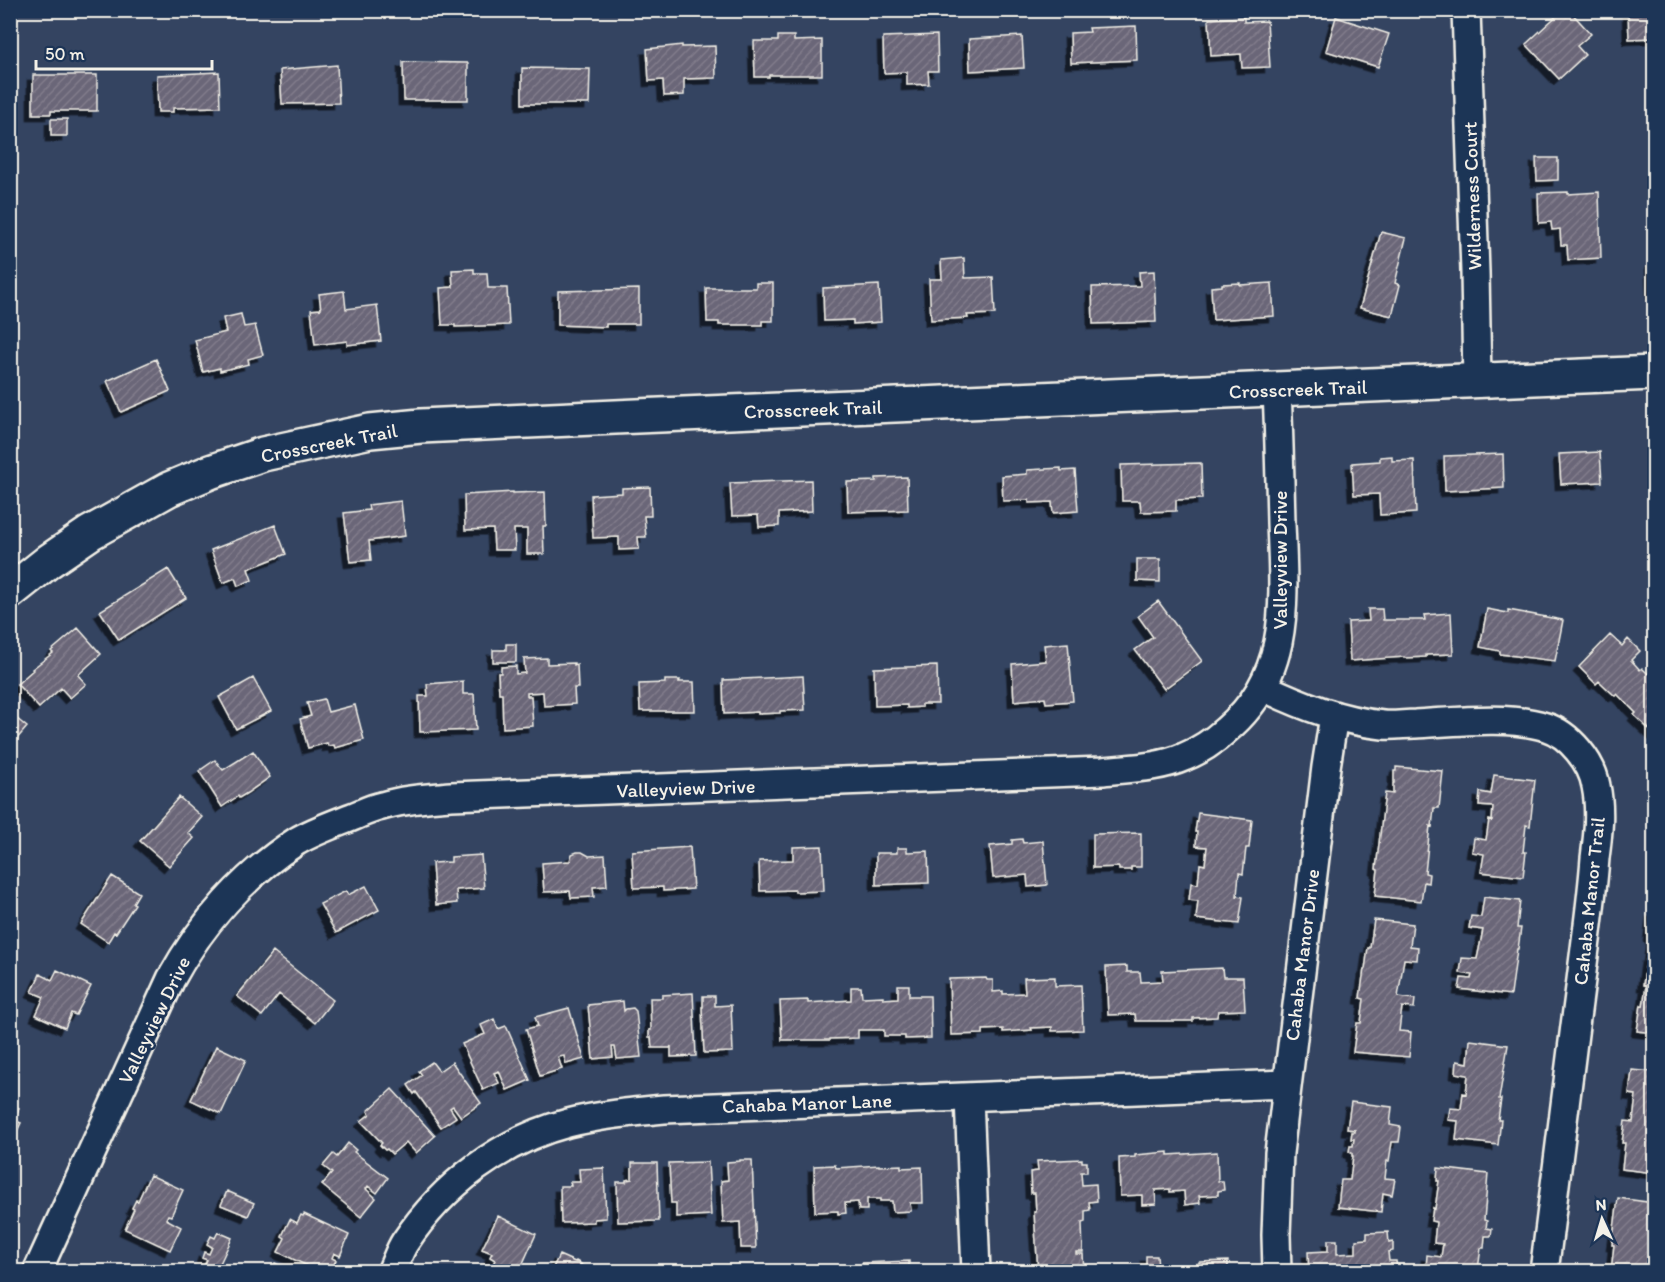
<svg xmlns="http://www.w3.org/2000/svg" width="1665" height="1282" font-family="Itim,sans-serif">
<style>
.building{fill:url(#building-hatch);stroke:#f4f1e8;stroke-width:1.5;filter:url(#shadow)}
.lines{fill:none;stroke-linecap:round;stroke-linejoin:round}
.street-casing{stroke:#f4f1e8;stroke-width:32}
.secondary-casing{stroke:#f4f1e8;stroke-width:38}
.street{stroke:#1d3557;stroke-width:27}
.secondary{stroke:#1d3557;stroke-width:33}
.labels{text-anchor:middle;stroke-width:5;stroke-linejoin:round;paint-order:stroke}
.street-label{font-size:20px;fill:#f4f1e8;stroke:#1d3557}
</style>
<defs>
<pattern id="building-hatch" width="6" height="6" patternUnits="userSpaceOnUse" patternTransform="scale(1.5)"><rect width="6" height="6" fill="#6b6678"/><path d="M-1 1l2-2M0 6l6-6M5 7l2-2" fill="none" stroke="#817c8b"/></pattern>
<filter id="shadow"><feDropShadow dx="-5.5" dy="5.5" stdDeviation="0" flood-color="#0009"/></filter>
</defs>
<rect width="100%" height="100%" fill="#344461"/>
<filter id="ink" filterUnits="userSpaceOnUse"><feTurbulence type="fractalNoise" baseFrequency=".0167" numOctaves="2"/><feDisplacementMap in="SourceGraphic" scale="12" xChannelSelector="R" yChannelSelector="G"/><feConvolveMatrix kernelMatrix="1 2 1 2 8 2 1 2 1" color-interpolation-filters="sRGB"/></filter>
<g filter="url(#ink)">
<!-- building -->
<path class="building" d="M1563,10H1569L1591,34L1577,46L1585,55L1559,79L1526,44Z
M1628,10H1654V38L1629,39Z
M1244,17V22L1267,21L1270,67L1242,68L1241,54L1211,56L1209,19Z
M1336,17L1389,34L1378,67L1326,51Z
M1136,26L1137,60L1071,63L1070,33L1090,32L1089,28Z
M937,35L938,71H928L929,84L907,85V72L884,73L883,37Z
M778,36H794V41L822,40V75H769V77H755L754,41H778Z
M1022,36L1024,68L970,71L969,39Z
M682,45V47L715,46L716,78L684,79V95L664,96L663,80L649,81L647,49Z
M403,62L468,63V100H404Z
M337,65L339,103L282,104L280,70Z
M522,68L590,69L589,104H522Z
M219,72L220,107L173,108V112H158L157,75Z
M33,75H97V111H51V114H33Z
M51,119H67V136H51Z
M1536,158H1558V180L1537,181Z
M1568,192V194L1599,192L1601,258L1568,260L1567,245H1561L1560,229L1552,230L1551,222L1539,223L1538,193Z
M1381,232L1406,238L1395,283L1400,285L1392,316L1360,308Z
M964,258L965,278L993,277L995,314L967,315L968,318L931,320L929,279H942L941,260Z
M1651,262H1654V294H1652Z
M474,269V273H487L488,288H507L509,325L455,327V325H442L440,288L453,287L452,270Z
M1154,271L1156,322L1093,324L1092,287L1140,286L1139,272Z
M756,283H773V321H762V325H719V322H707L706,288H756Z
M1240,283V285L1272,283L1274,316L1213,320L1211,287L1222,286V284Z
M879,285L881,322L853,324V320L824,321L823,288Z
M639,289V324H606V327L558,325V291Z
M344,291L346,309L377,305L381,341L347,345V341L315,345L311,310L321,309L319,294Z
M241,314L244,327L255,325L263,355L248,359L249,364L220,371V368L203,372L195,340L226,332L223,318Z
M156,359L170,391L121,412L107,381Z
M1600,452L1602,482L1561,484L1559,454Z
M1503,454L1504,488L1445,491L1444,456Z
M1392,456V461L1414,460L1416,513L1380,515L1379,494L1354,495L1352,463L1380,461V457Z
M1201,463L1202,499L1176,500V511L1141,512L1140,501H1122L1121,465Z
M1061,468V471L1075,470L1078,511L1053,513L1052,502L1029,503V500L1003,501L1002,476L1027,474V470Z
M907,477L908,510L848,512L847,482L876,481V478Z
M811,480L812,511L779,513V526L759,527L758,515L732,516L730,483Z
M650,487L651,516H644L646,537H638L639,549L619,550V537L593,538L591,495L622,493V488Z
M513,492V493L545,492L546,526H543L544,554H527V529H514L515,550H494L493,529L465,530L464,495Z
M401,501L405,536L369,541L371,560L350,562L344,513L369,510L368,505Z
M275,525L286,554L248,569L252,580L238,586L235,578L223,583L211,550Z
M1137,559H1160V582L1137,581Z
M168,569L186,598L119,640L100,611Z
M1158,601L1202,661L1164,689L1135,650L1153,637L1138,616Z
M1368,609H1382L1383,620H1425L1424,615L1451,613L1453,654L1426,655V657L1404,658V657L1350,661L1348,622L1369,621Z
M1487,609L1508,613V610L1563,620L1555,661L1500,654V651L1480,647Z
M78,628L101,654L78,675L86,684L70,698L61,688L39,708L17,684L33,670L32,669L53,653L51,651Z
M1610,635L1622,646L1628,639L1640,651L1631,660L1640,670L1642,668L1648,674L1654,667V734L1634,715L1636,713L1617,694L1615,696L1599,681L1596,684L1579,667Z
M1068,643L1073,701L1046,703L1045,698L1014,701L1012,664L1046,661L1044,645Z
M506,644H516V662H493V650H506Z
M547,658V664L574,663V665L577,664L578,688H574L575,704L544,706L543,692L527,693V696H531L533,726L503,728L502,693H499L498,673H501V667L516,666V674L525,673L524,659Z
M937,666L938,704H922V707L907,708V705L875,706L874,668Z
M803,676L805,710L780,711V713L758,714V712L724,714L723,680Z
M253,678L271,711L236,729L219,697Z
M665,680H680L679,682H694L695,711H640L639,684L665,683Z
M463,681V694H474L476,730L420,732L419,696H428L427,684Z
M324,699L328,712L355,705L364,740L335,748L334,745L328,746L327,743L308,748L300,719L311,716L307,703Z
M10,713L27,727L15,741L12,739L10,741Z
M253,751L270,777L247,793L239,798L238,796L222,807L199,771L215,760L223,770Z
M1396,767L1443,771L1439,808H1434L1432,827L1430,826L1425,873L1429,874L1428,883L1424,882L1421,901L1375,896L1378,870L1376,869L1385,793L1393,794V783H1394V771H1396Z
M1494,775L1535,780L1530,826L1526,825L1523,852H1526L1523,877L1481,872L1484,854L1472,852L1474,838L1486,840L1489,820L1492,821L1493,807L1479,806L1480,792L1491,794Z
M179,797L202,817L188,833L194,838L169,866L140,841Z
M1198,813L1252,820L1249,848H1246L1243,874L1239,873L1237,896L1243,897L1239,924L1196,919L1198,901L1189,900L1191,883L1198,884L1200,864L1205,865L1207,847L1196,846L1197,832H1195Z
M1141,833V867H1131V870H1119V867L1093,868V834Z
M1022,839L1023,843L1043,841L1047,885L1028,887L1027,875L993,878L990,846L1012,844V840Z
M822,846L824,891L795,892V890L760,891L759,861L793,860V847Z
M690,847L693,889L663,891V887L634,888L632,851Z
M897,848H907V852L928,851L929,883L876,885V853H897Z
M577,852H582L589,856L605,855L607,886L593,887L594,897L571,898L570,891L544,892L542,863L570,861L572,854Z
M481,855L484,888L456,890L457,903L436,905L435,892L434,893L432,863L451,862V857Z
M112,876L139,893L133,903L135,904L116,933L114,932L108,942L81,924Z
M366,886L379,910L336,933L320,904L346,891L348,895Z
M1484,897L1520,901L1517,928H1521L1518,949H1517L1511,995L1459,989L1461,978L1471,979L1472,975L1460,973L1462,958L1477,959L1483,930L1469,928L1471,916L1481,917Z
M1652,912H1654V1033L1637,1031L1641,1005L1643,1006L1646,986L1643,985L1647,957H1649L1652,937L1649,936Z
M1374,920L1413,924L1410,946L1418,947L1417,960L1404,959L1398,997L1415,999L1414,1008L1402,1007L1399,1031L1411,1032L1409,1057L1353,1052L1357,1023H1361L1364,999L1360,998L1364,969H1365L1368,948H1370Z
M273,952L333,1000L315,1023L279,994L262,1016L237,996Z
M1127,966V972H1140L1141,982L1163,981L1162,971L1222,968L1223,977H1243L1245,1010L1218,1011L1217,1017L1193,1018V1021H1136L1135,1014L1108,1015L1106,967Z
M57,970L91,986L76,1015L71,1013L65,1028L36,1015L44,997L32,992L40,974L52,980Z
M1055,977V986L1081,985L1083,1030L1052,1031V1027L1031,1028L1032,1030L1003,1032V1029L983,1030V1034L951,1035L949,979L986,978L987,980H993V992L1003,991V994L1025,993L1024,978Z
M898,985H909V996H930L931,1038L905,1039V1036H884V1030H858V1038L830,1039V1040H782L780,1001L808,1000V1003L851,1000V987H861L862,997L883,996V999L898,998Z
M693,993L696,1056L671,1057V1046L670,1048H652L651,1037H649V1030H651L650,998H662V995Z
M703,996H715V1006L731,1005L733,1052L704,1053L702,1007H703Z
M623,1001L624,1011L626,1009L633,1008L636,1011L641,1057L617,1059L615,1047H612L613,1057L593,1059L588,1005Z
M569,1008L584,1059L566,1064L564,1056L558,1057L562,1069L540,1076L526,1029L538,1026L535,1017Z
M494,1019L498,1029L506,1026L530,1080L507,1090L499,1071L494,1073L499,1083L483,1090L462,1044L485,1034L481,1025Z
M1470,1040L1508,1045L1499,1099H1501L1498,1120H1501L1498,1145L1456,1140L1458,1121L1448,1120L1450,1108L1461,1109L1463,1093L1466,1094L1468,1075L1456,1073L1457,1061L1468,1063Z
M216,1046L246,1060L221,1114L191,1100Z
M432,1062L439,1071L452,1062L481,1103L461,1117L453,1106L450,1108L456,1117L441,1127L416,1092L414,1094L408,1085L422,1075L419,1071Z
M1632,1070L1654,1072V1173L1622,1169L1625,1143H1622L1625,1121L1633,1122L1636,1095L1629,1094Z
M392,1089L435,1136L416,1153L406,1142L392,1154L387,1149L385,1150L380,1145L382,1143L361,1121L370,1114L368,1111Z
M1351,1102L1392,1107L1390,1125L1401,1127L1399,1142H1392L1389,1161H1387L1385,1178L1395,1179L1392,1195L1383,1193L1381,1212L1338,1207L1341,1180H1350L1353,1156H1352V1153L1349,1152L1350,1146H1353L1354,1139H1351L1352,1132H1355V1130L1347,1129Z
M10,1104L19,1108L15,1118L17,1119L16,1121L21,1123L10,1146Z
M348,1143L356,1150L354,1152L388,1178L377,1193L368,1186L366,1189L376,1198L361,1217L322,1185L332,1173L323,1166L333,1154L337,1157Z
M1168,1152V1155L1217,1152L1218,1181H1223L1224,1190L1218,1191V1195L1199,1196L1200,1203L1185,1205L1184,1191L1170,1192V1189L1155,1190L1156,1204L1142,1205V1195L1120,1196L1119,1158L1135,1157V1155Z
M1082,1159V1162H1087V1172H1081L1082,1185L1096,1184L1097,1201L1089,1202L1090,1210L1085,1211V1222L1082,1223L1083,1252H1076V1254H1083L1084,1272H1038L1034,1212H1036L1035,1193H1031L1030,1172L1038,1171L1037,1161Z
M740,1160H752L756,1248H741L740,1222L723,1223L721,1181L728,1180L727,1162L740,1161Z
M708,1162L711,1215L676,1217V1203H671L669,1163Z
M632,1163H657L659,1221L618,1222L617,1182H626V1180L632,1179Z
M835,1165L836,1168L879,1165V1166L901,1165V1168L922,1167L923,1203H910L911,1211L893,1212L892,1201H880V1199H867V1210H859L858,1202L845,1203L846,1213L838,1214V1211L815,1212L814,1166Z
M604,1168L606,1218L594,1219V1222L561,1223L560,1186H571L570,1182H580L579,1169Z
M1438,1168L1488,1174L1484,1220L1487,1221L1486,1228L1492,1229L1491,1236H1485L1484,1248H1481L1478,1269H1477V1272H1434L1426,1270L1427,1255L1441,1257L1443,1244L1434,1243L1436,1222L1431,1221L1433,1208L1435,1209L1439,1181H1437Z
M150,1175L183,1190L171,1216L168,1215L166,1219L181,1227L170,1250L125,1229L134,1209L132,1208L136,1200L138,1201Z
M227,1191L254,1203L248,1216L221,1205Z
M1618,1198L1654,1203V1272H1609L1611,1271L1614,1245H1612Z
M304,1214L349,1235L340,1256L334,1253L332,1258L336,1260L330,1272H320L278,1252L285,1238L282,1236L290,1219L297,1223L301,1215L303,1216Z
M498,1216L536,1234L519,1272H489L495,1260L490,1257L492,1253L482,1249Z
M218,1232L232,1238L216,1272L204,1266L207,1260L202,1258L204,1252L209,1254L212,1247L207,1244L211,1236L215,1238Z
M1388,1232L1389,1243L1393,1242V1251L1388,1252L1389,1261H1396L1397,1269H1388V1272H1309L1308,1252L1328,1251V1240H1337V1254L1356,1253V1240L1367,1239V1233Z
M559,1255L575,1262L576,1261L581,1264V1265L595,1272H551Z
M1146,1256H1157L1158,1268H1173V1265L1199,1264V1262L1228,1261V1272H1125V1267L1146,1266Z
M909,1261V1272H863L862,1263Z
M275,1263L292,1272H271Z"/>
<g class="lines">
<!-- street casing -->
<g class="street-casing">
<path id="street" d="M1466,10L1475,272L1477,381
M1263,687C1301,705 1341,721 1383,725C1394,726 1405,724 1415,724C1454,722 1508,715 1546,727C1569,734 1592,762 1596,786C1601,810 1598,835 1595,858C1592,899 1586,939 1581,980C1568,1077 1557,1174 1544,1272
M969,1097L976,1272
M37,1272L171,979C201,924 244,875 297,841C314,831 334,824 352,817C362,813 372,808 382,806C404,799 428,798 451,796L1103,771C1130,768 1159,768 1184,757C1199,751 1214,741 1226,730C1292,675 1284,601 1281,523C1280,479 1279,435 1277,390
M391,1272C396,1262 399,1251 405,1242C443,1185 502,1140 568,1123C600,1115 632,1112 664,1109L1286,1084
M1277,1272L1276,1235L1279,1153L1326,767L1334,716"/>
</g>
<!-- secondary casing -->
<g class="secondary-casing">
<path id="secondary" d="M10,592L49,561L90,533L169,489L210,472L263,454L370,431L421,426L637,416L1654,373"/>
</g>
<!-- street -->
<use href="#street" class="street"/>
<!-- secondary -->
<use href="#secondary" class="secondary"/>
</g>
</g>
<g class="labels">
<!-- street labels -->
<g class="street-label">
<text transform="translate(1472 196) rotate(-92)" y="7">Wilderness Court</text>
<text transform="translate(1298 389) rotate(-2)" y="7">Crosscreek Trail</text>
<text transform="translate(813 409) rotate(-2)" y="7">Crosscreek Trail</text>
<text transform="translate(329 443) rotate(-11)" y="7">Crosscreek Trail</text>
<text transform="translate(1280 560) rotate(-90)" y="7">Valleyview Drive</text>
<text transform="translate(686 788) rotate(-2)" y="7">Valleyview Drive</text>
<text transform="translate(1589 901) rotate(-84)" y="7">Cahaba Manor Trail</text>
<text transform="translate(1302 955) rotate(-83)" y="7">Cahaba Manor Drive</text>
<text transform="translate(154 1020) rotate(-64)" y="7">Valleyview Drive</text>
<text transform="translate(807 1103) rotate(-2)" y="7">Cahaba Manor Lane</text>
</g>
</g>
<!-- margin -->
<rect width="1665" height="1282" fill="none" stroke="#1d3557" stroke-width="36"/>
<rect x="18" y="18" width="1629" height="1246" fill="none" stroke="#f4f1e8" stroke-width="2" filter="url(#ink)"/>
<!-- north arrow -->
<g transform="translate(1602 1219) rotate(356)" stroke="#1d3557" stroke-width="4.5" paint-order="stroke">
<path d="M0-4.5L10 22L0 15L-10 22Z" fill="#f4f1e8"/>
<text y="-9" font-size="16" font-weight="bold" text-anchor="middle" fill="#f4f1e8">N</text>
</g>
<!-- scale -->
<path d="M36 60v9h176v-9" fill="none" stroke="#f4f1e8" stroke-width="3"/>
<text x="45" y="60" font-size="18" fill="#f4f1e8" stroke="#1d3557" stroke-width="4.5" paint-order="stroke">50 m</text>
</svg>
